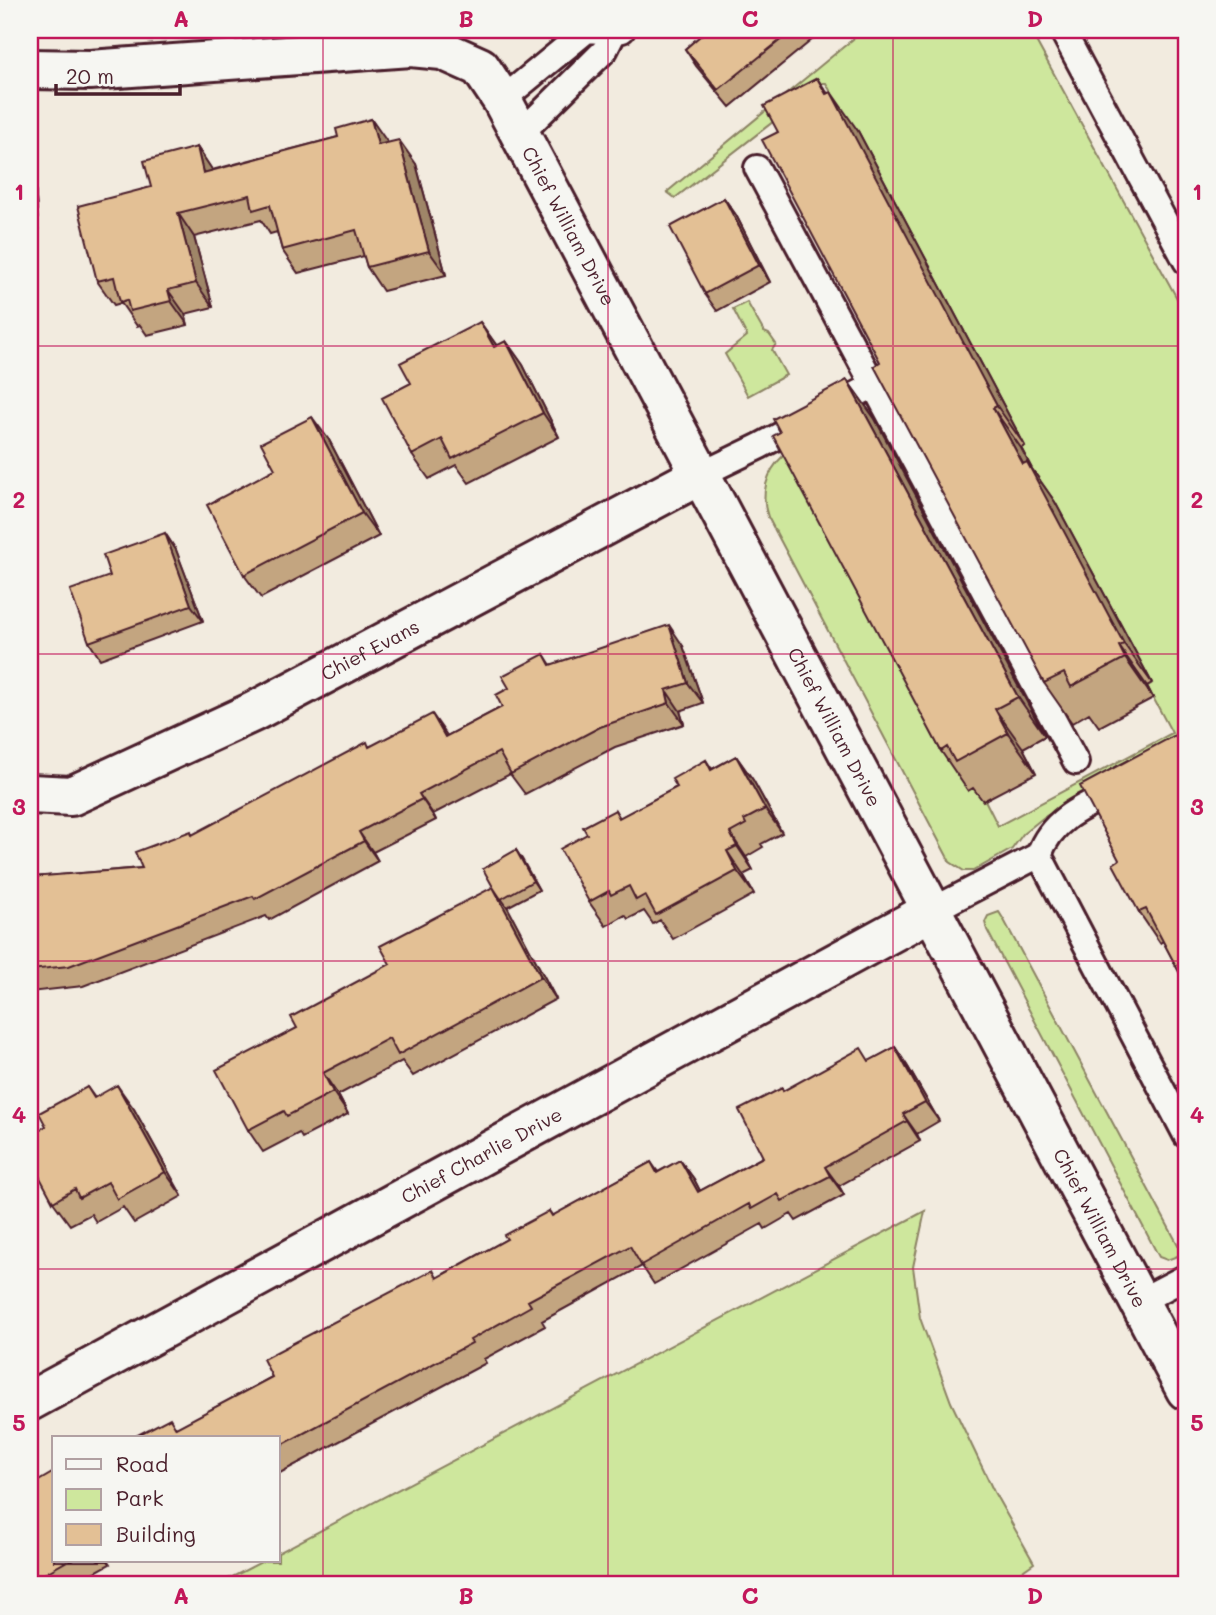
<svg xmlns="http://www.w3.org/2000/svg" width="1216" height="1615" font-family="Mali,sans-serif">
<style>
.green{fill:#cee79d;stroke:#8c8364;stroke-width:2}
.lines{fill:none;stroke-linecap:round;stroke-linejoin:round}
.service-casing{stroke:#4a1f2b;stroke-width:30}
.minor-casing{stroke:#4a1f2b;stroke-width:44}
.service{stroke:#f6f6f2;stroke-width:24}
.minor{stroke:#f6f6f2;stroke-width:38}
.wall{fill:#c3a580;stroke:#4a1f2b;stroke-width:2}
.shaded-wall{fill:#9f8668;stroke:#4a1f2b;stroke-width:2}
.building{fill:#e3c095;stroke:#4a1f2b;stroke-width:2}
.grid{fill:none;stroke:#c2185b;stroke-width:2;stroke-opacity:0.55}
.labels{text-anchor:middle;stroke-width:7;stroke-linejoin:round;paint-order:stroke}
.street-label{font-size:19px;fill:#4a1f2b;stroke:#f6f6f2}
.neatline{fill:none;stroke:#c2185b;stroke-width:2.5}
.grid-label{font-size:23px;text-anchor:middle;font-weight:bold;fill:#c2185b}
</style>
<rect width="100%" height="100%" fill="#f2ebdf"/>
<filter id="ink" filterUnits="userSpaceOnUse"><feTurbulence type="fractalNoise" baseFrequency=".0143" numOctaves="2"/><feDisplacementMap in="SourceGraphic" scale="14" xChannelSelector="R" yChannelSelector="G"/><feConvolveMatrix kernelMatrix="1 2 1 2 8 2 1 2 1" color-interpolation-filters="sRGB"/></filter>
<g filter="url(#ink)">
<!-- green -->
<path class="green" d="M864,30H1030L1179,302L1186,299V741L1044,817L1023,834L1012,849L973,871H964L950,862L768,517C760,495 766,472 783,456L851,422L975,787L985,800L998,826L1172,733L1147,686L1151,684L1020,448L1024,445L858,132L853,134L826,83H823L675,198L667,192Z
M747,302L764,332L769,334L776,344L772,350L786,375L748,396L725,354L747,336L733,309Z
M999,912L1004,920L1183,1254L1167,1260L1159,1257L987,930L985,922L988,916Z
M925,1211L913,1267L920,1318L951,1402L994,1492L1034,1563L1004,1584L217,1585L263,1561H278V1553Z"/>
<g class="lines">
<!-- service casing -->
<g class="service-casing">
<path id="service" d="M1062,30L1186,261
M502,100L587,30L614,32L622,30
M520,134L605,50L614,32
M757,168L1076,762
M702,474L760,446L874,385
M1039,855C1052,817 1087,805 1120,789
M933,910L1039,855L1186,1135
M1140,1301L1186,1277"/>
</g>
<!-- minor casing -->
<g class="minor-casing">
<g id="minor">
<path id="s1" d="M30,69L90,70L411,47L442,50L480,67L502,100L1186,1390"/>
<path id="s2" d="M30,794L71,796L253,712L702,474"/>
<path id="s3" d="M30,1401L933,910"/>
</g>
</g>
<!-- service -->
<use href="#service" class="service"/>
<!-- minor -->
<use href="#minor" class="minor"/>
</g>
<!-- wall -->
<path class="wall" d="M707,30H824L730,107L696,66L685,49Z
M828,93L858,131L1025,446L1021,448L1032,469L1055,502L1152,683L1147,686L1153,698L1099,727L1089,713L1072,723L1044,683L880,362L778,132Z
M371,119L387,143L416,164L446,275L383,291L367,267L364,256L298,273L282,250L277,232L270,234L261,220L194,237L213,307L185,314L188,325L147,335L140,325L137,326L121,303L114,305L97,281L151,187L197,147L212,170L338,137Z
M30,163L34,170L40,256L30,257Z
M724,198L736,215L770,282L717,311L705,294Z
M480,322L497,346L506,341L523,365L559,437L469,483L456,465L429,479L412,455L411,383Z
M847,380L875,419L1045,736L1023,748L1036,773L983,801L973,788L968,791L941,751L780,432Z
M329,440L379,536L261,598L244,575Z
M165,533L176,550L203,621L100,659L89,642L110,576Z
M683,646L703,703L680,711L684,724L615,747L525,794L510,774L433,814L436,820L373,852L378,861L269,920L266,916L83,986L30,992V872L31,871L35,877L142,868L194,835L370,746L447,736L502,707L509,688L544,654L551,665Z
M1175,735L1186,751V985L1163,941L1160,943L1139,912L1119,860Z
M736,756L753,780L782,833L761,844L763,847L746,857L753,870L743,875L754,894L673,939L660,920L653,924L644,911L628,919L625,915L606,926L589,902L615,810L620,818L677,787L706,760L712,769Z
M516,850L539,890L507,907L556,999L413,1076L402,1061L338,1095L348,1114L302,1138L299,1133L263,1152L248,1130L297,1028L390,964L493,887Z
M895,1047L908,1067L939,1121L917,1134L920,1141L839,1186L844,1195L796,1221L791,1214L765,1229L762,1224L654,1284L642,1266L542,1321L545,1326L484,1359L486,1363L278,1474V1438L177,1428L272,1377L438,1277L507,1239L549,1211L553,1216L651,1162L658,1172L680,1160L694,1179L700,1191L763,1157L784,1091L870,1061Z
M87,1087L95,1098L134,1109L182,1196L134,1223L123,1207L96,1222L91,1214L70,1225L53,1202L46,1126Z
M30,1502L54,1561H108L110,1564L72,1585H30Z"/>
<!-- shaded-wall -->
<path class="shaded-wall" d="M817,78L843,115L831,92L858,131L1025,446L997,406Z
M371,119L388,143L378,145Z
M399,140L416,164L446,275L429,251Z
M197,147L213,171L203,173Z
M30,163L34,170L40,256L30,242Z
M724,198L736,215L770,282L759,265Z
M178,213L194,237L213,307L196,283Z
M168,290L185,314L188,325L171,301Z
M480,322L497,346L494,347Z
M506,341L523,365L559,437L543,413Z
M847,380L875,419L1045,736L1018,697Z
M993,408L1021,448L1032,469L1055,502L1152,683L1124,644L1023,464Z
M312,417L329,440L379,536L362,513Z
M165,533L176,550L203,621L191,605Z
M669,625L683,646L703,703L688,683Z
M1119,646L1147,686L1153,698L1125,658Z
M666,690L680,711L684,724L669,703Z
M995,709L1023,748L1036,773L1008,733Z
M432,714L446,734L459,758L445,737Z
M1175,735L1186,751V756Z
M736,756L753,780L782,833L765,809Z
M419,794L433,814L436,820L422,799Z
M359,832L373,852L378,861L364,841Z
M730,833L746,857L753,870L737,846Z
M516,850L522,859L539,890L533,881Z
M727,851L743,875L754,894L737,871Z
M493,887L508,908L556,999L541,977Z
M895,1047L908,1067L939,1121L925,1102Z
M323,1073L338,1095L348,1114L333,1092Z
M117,1085L134,1109L182,1196L165,1172Z
M903,1114L917,1134L920,1141L907,1121Z
M680,1160L694,1179L711,1212L698,1192Z
M825,1167L839,1186L844,1195L830,1176Z"/>
<!-- building -->
<path class="building" d="M707,30H793L718,90L685,49Z
M817,78L826,94L831,92L997,406L993,408L1023,464L1027,462L1124,644L1119,646L1125,658L1071,687L1064,673L1044,683L874,366L880,362L762,140L778,132L764,106Z
M371,119L378,145L399,140L429,251L367,267L356,230L282,250L270,205L253,210L250,195L178,213L196,283L168,290L171,301L130,311L127,300L120,302L114,277L97,281L78,206L151,187L144,161L197,147L203,173L338,137L336,129Z
M724,198L759,265L705,294L670,227Z
M480,322L494,347L506,341L543,413L452,459L442,439L412,455L382,398L411,383L400,363Z
M847,380L1018,697L995,709L1008,733L955,762L947,747L941,751L773,436L780,432L773,419Z
M312,417L362,513L244,575L207,505L275,469L261,443Z
M165,533L191,605L89,642L70,590L110,576L103,555Z
M669,625L688,683L666,690L669,703L600,727L511,774L499,752L419,794L422,799L359,832L364,841L255,899L253,896L69,966L30,970V872L31,871L32,877L142,868L135,852L191,831L192,835L367,742L369,747L432,714L445,737L502,707L496,695L509,688L502,676L544,654L550,665Z
M1175,735L1186,756V985L1146,909L1139,912L1113,864L1119,860L1080,786Z
M736,756L765,809L744,820L746,824L730,833L737,846L727,851L737,871L656,915L645,895L636,900L629,886L611,895L609,891L589,902L560,849L587,834L583,827L615,810L619,818L677,787L672,779L706,760L711,770Z
M516,850L533,881L501,899L493,887L483,869Z
M493,887L541,977L398,1055L389,1038L323,1073L333,1092L287,1116L284,1111L248,1130L216,1070L297,1028L291,1017L390,964L380,946Z
M895,1047L925,1102L903,1114L907,1121L825,1167L830,1176L782,1201L778,1194L751,1209L749,1204L641,1265L630,1246L528,1301L531,1306L470,1340L472,1343L278,1447V1438H132L170,1418L176,1428L272,1377L263,1359L433,1270L437,1278L507,1239L504,1235L549,1211L552,1216L651,1162L657,1173L680,1160L698,1192L763,1157L739,1110L782,1088L783,1091L861,1048L869,1061Z
M117,1085L165,1172L117,1199L108,1182L79,1198L75,1189L53,1202L30,1159V1135L46,1126L39,1113L87,1087L94,1098Z
M54,1472V1561H67L30,1582V1486Z"/>
</g>
<!-- grid -->
<path class="grid" d="M323,30V1585M608,30V1585M893,30V1585M30,346H1186M30,654H1186M30,961H1186M30,1269H1186"/>
<g class="labels">
<!-- street labels -->
<g class="street-label">
<text dy="7" stroke="none"><textPath href="#s1" startOffset="637">Chief William Drive</textPath></text>
<text dy="7" stroke="none"><textPath href="#s2" startOffset="374">Chief Evans</textPath></text>
<text dy="7" stroke="none"><textPath href="#s1" startOffset="1204">Chief William Drive</textPath></text>
<text dy="7" stroke="none"><textPath href="#s3" startOffset="514">Chief Charlie Drive</textPath></text>
<text dy="7" stroke="none"><textPath href="#s1" startOffset="1771">Chief William Drive</textPath></text>
</g>
</g>
<!-- margin -->
<rect width="1216" height="1615" fill="none" stroke="#f6f6f2" stroke-width="77"/>
<!-- legend -->
<rect x="52" y="1436" width="228" height="126" fill="#f6f6f2" stroke="#b1a0a2" stroke-width="2"/>
<rect x="66" y="1459" width="35" height="10" fill="#f6f6f2" stroke="#b1a0a2" stroke-width="2"/>
<text x="116" y="1472" font-size="21" fill="#4a1f2b">Road</text>
<rect x="66" y="1489" width="35" height="21" fill="#cee79d" stroke="#b1a0a2" stroke-width="2"/>
<text x="116" y="1506" font-size="21" fill="#4a1f2b">Park</text>
<rect x="66" y="1524" width="35" height="21" fill="#e3c095" stroke="#b1a0a2" stroke-width="2"/>
<text x="116" y="1542" font-size="21" fill="#4a1f2b">Building</text>
<!-- scale -->
<path d="M56 84v10h124v-10" fill="none" stroke="#4a1f2b" stroke-width="3.5"/>
<text x="66" y="84" font-size="21" fill="#4a1f2b" stroke="#f6f6f2" stroke-width="5" paint-order="stroke">20 m</text>
<rect x="38" y="38" width="1140" height="1538" class="neatline"/>
<g class="grid-label">
<text x="181" y="27">A</text>
<text x="466" y="27">B</text>
<text x="750" y="27">C</text>
<text x="1035" y="27">D</text>
<text x="19" y="200">1</text>
<text x="1197" y="200">1</text>
<text x="19" y="508">2</text>
<text x="1197" y="508">2</text>
<text x="19" y="815">3</text>
<text x="1197" y="815">3</text>
<text x="19" y="1123">4</text>
<text x="1197" y="1123">4</text>
<text x="19" y="1431">5</text>
<text x="1197" y="1431">5</text>
<text x="181" y="1604">A</text>
<text x="466" y="1604">B</text>
<text x="750" y="1604">C</text>
<text x="1035" y="1604">D</text>
</g>
</svg>
